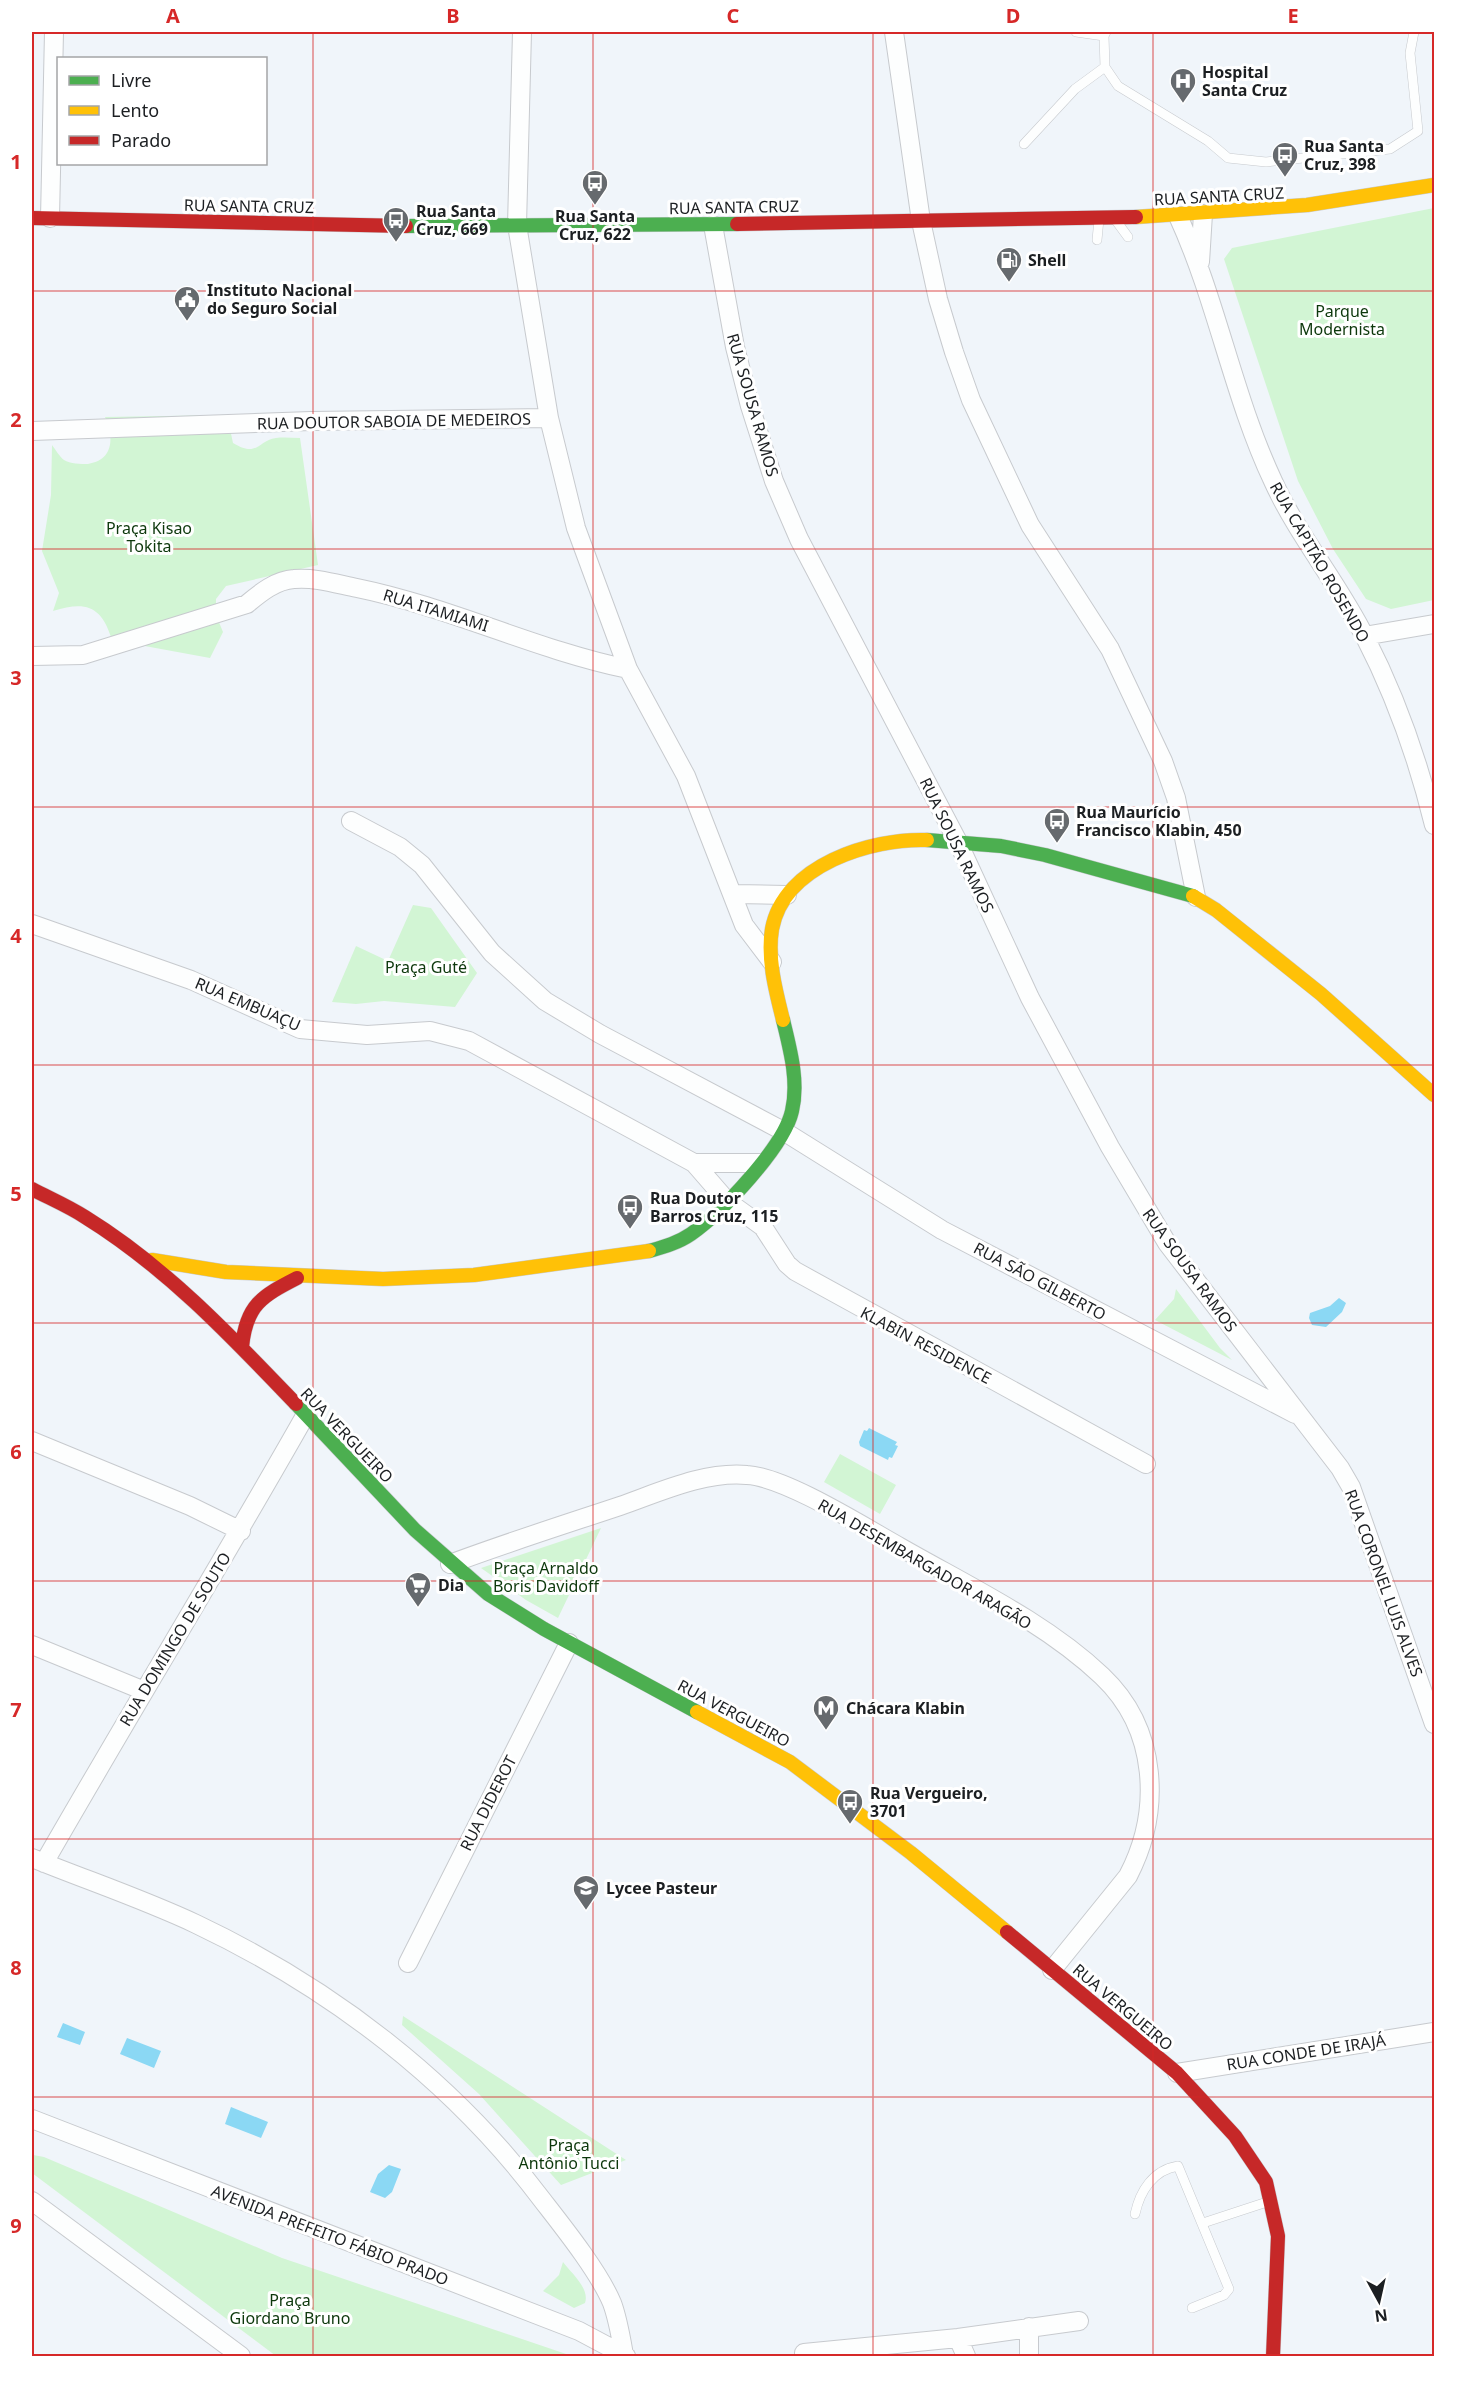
<svg xmlns="http://www.w3.org/2000/svg" width="1466" height="2388" font-family="'Noto Sans',sans-serif">
<style>
.green{fill:#d2f5d4}
.water{fill:#8bd8f4}
.lines{fill:none;stroke-linecap:round;stroke-linejoin:round}
.lane-casing{stroke:#c7cace;stroke-width:10}
.street-casing{stroke:#c7cace;stroke-width:20}
.fast-casing{stroke:#c7cace;stroke-width:15}
.slow-casing{stroke:#c7cace;stroke-width:15}
.jam-casing{stroke:#c7cace;stroke-width:15}
.lane{stroke:#fdfefe;stroke-width:9}
.street{stroke:#fdfefe;stroke-width:18}
.fast{stroke:#4caf50;stroke-width:14}
.slow{stroke:#ffc107;stroke-width:14}
.jam{stroke:#c62828;stroke-width:14}
.grid{fill:none;stroke:#d62828;stroke-width:1.5;stroke-opacity:0.55}
.labels{text-anchor:middle;stroke-width:6;stroke-linejoin:round;paint-order:stroke}
.poi-label{font-size:16px;font-weight:bold;fill:#1c1f22;stroke:#fff;text-anchor:start}
.street-label{font-size:16px;fill:#1c1f22;stroke:#fff}
.park-label{font-size:16px;fill:#0d380c;stroke:#fff}
.neatline{fill:none;stroke:#d62828;stroke-width:2}
.grid-label{font-size:20px;text-anchor:middle;font-weight:bold;fill:#d62828}
</style>
<rect width="100%" height="100%" fill="#f0f5fa"/>
<!-- green -->
<path class="green" d="M1434,208V600L1391,609L1366,599L1333,549L1298,481L1224,259L1232,248Z
M227,415L233,443C258,458 257,441 276,438C284,437 292,438 300,438L318,565L226,586L216,599V615L223,632L210,658L112,640C102,607 87,600 53,611L59,593L42,551L51,495L52,445C55,449 60,457 64,460C70,464 81,464 88,464C114,460 114,437 105,417Z
M413,905L431,908L477,973L455,1007L384,1001L356,1004L332,1002L356,946L388,961Z
M1176,1289L1220,1348L1232,1360L1155,1320L1174,1299Z
M840,1454L896,1485L880,1514L824,1482Z
M601,1528L558,1618L526,1600L481,1568Z
M403,2016L626,2160L561,2185L479,2094L402,2025Z
M33,2155L44,2157L282,2258L572,2356H276L32,2173Z
M563,2262C571,2273 590,2288 585,2303L574,2308L543,2291L559,2275Z"/>
<!-- water -->
<path class="water" d="M1339,1298L1346,1303L1342,1312L1326,1327L1312,1325L1309,1318L1310,1313L1330,1306Z
M869,1428L897,1442L895,1445L898,1446L892,1458L889,1457L888,1460L860,1446L859,1442L864,1430L867,1431Z
M63,2023L85,2032L80,2045L57,2037Z
M127,2038L161,2051L154,2068L120,2054Z
M231,2107L268,2122L261,2138L225,2124Z
M389,2165L401,2169L392,2192L385,2198L370,2192L378,2174Z"/>
<g class="lines">
<!-- lane casing -->
<g class="lane-casing">
<path id="lane" d="M1076,32L1104,36L1106,32
M1104,36L1105,67L1118,86L1208,141L1228,158L1266,162L1390,149L1418,131L1410,53L1414,32
M1024,144L1075,89L1105,67
M1117,222L1128,237
M1097,240L1099,219
M1135,2214C1140,2191 1153,2170 1178,2166L1229,2289L1224,2295L1192,2308
M1203,2223L1270,2201"/>
</g>
<!-- street casing -->
<g class="street-casing">
<path id="street" d="M522,32L517,225L549,418L576,528L628,669L686,776L744,925L772,962
M894,32L921,221L938,299L954,352L971,400L1030,525L1110,649L1163,761L1176,798L1196,897
M1178,216C1217,301 1233,396 1273,481C1298,536 1338,583 1365,637C1396,697 1418,760 1434,825
M50,218L54,32
M713,225L735,347L750,406L774,481L799,539L957,840L1030,998L1110,1147L1167,1243L1340,1468L1351,1487L1434,1724
M1200,262L1203,214
M32,431L311,421L549,418
M1364,636L1434,624
M32,656L83,655L247,604C260,593 276,580 294,579C315,577 337,584 357,588C450,607 536,650 628,669
M351,821L400,847L422,865L492,953L545,1001L600,1034L785,1132L942,1230L1295,1414
M734,894L787,895
M32,924L191,980L300,1029L367,1035L430,1031L469,1041L694,1163L727,1201L763,1227L787,1264L795,1271L1146,1464
M694,1163H759
M32,1441L190,1506L241,1531
M450,1564C506,1543 563,1525 620,1506C660,1492 705,1471 747,1475C785,1477 864,1527 900,1547C968,1586 1045,1622 1102,1676C1158,1729 1162,1811 1128,1876L1052,1970
M32,1645L142,1690
M32,1858C86,1880 143,1899 196,1924C331,1988 453,2081 543,2201C564,2228 599,2272 612,2303C618,2319 621,2338 624,2355
M44,1863C130,1713 220,1566 305,1416
M408,1963L569,1643
M1177,2073L1434,2032
M32,2119L579,2331L626,2356
M32,2201L241,2356
M1029,2327V2356
M958,2338L966,2356
M804,2353L958,2338L1079,2321"/>
</g>
<!-- fast casing -->
<g class="fast-casing">
<path id="fast" d="M406,226L737,224
M927,840L1001,846L1045,855L1193,896
M649,1251C663,1247 678,1243 691,1234C721,1213 784,1147 792,1111C799,1081 790,1049 783,1020
M296,1404L415,1530L488,1594L544,1629L697,1712"/>
</g>
<!-- slow casing -->
<g class="slow-casing">
<path id="slow" d="M1136,217L1307,205L1434,185
M1193,896L1216,910L1321,994L1434,1095
M783,1020C776,992 767,959 772,929C784,865 871,838 927,840
M152,1260L226,1272L383,1279L474,1275L649,1251
M697,1712L790,1762L911,1853L1007,1932"/>
</g>
<!-- jam casing -->
<g class="jam-casing">
<path id="jam" d="M32,218L406,226
M737,224L1136,217
M32,1189C49,1198 68,1206 85,1217C166,1267 231,1336 296,1404
M242,1347C246,1305 262,1296 297,1278
M1007,1932L1177,2073L1235,2136L1266,2182L1278,2236L1273,2356"/>
</g>
<!-- lane -->
<use href="#lane" class="lane"/>
<!-- street -->
<use href="#street" class="street"/>
<!-- fast -->
<use href="#fast" class="fast"/>
<!-- slow -->
<use href="#slow" class="slow"/>
<!-- jam -->
<use href="#jam" class="jam"/>
</g>
<!-- grid -->
<path class="grid" d="M313,32V2356M593,32V2356M873,32V2356M1153,32V2356M32,291H1434M32,549H1434M32,807H1434M32,1065H1434M32,1323H1434M32,1581H1434M32,1839H1434M32,2097H1434"/>
<!-- icons -->
<defs>
<g id="hospital-pin" transform="scale(1.35)"><path d="M0 17L-7.5 6A9.5 9.5 0 1 1 7.5 6Z" fill="#666a6e" stroke="#fff"/><path d="M-5-5h3v3.5h4V-5h3V5h-3V1.5h-4V5h-3Z" fill="#fff"/></g>
<g id="bus-pin" transform="scale(1.35)"><path d="M0 17L-7.5 6A9.5 9.5 0 1 1 7.5 6Z" fill="#666a6e" stroke="#fff"/><path d="M-5-6H5V4H4V6H2V4H-2V6H-4V4H-5ZM-3.5-4V0h7V-4ZM-3.5 1.2v1.5H-2V1.2ZM2 1.2v1.5H3.5V1.2Z" fill="#fff"/></g>
<g id="fuel-pin" transform="scale(1.35)"><path d="M0 17L-7.5 6A9.5 9.5 0 1 1 7.5 6Z" fill="#666a6e" stroke="#fff"/><path d="M-5.5-6h7V0h2V4h1.3V-2.5L3-4.5l.8-.8L6-3V5H2.5V1h-1V6h-7ZM-4.2-4.7v3.2H.2V-4.7Z" fill="#fff"/></g>
<g id="civic-pin" transform="scale(1.35)"><path d="M0 17L-7.5 6A9.5 9.5 0 1 1 7.5 6Z" fill="#666a6e" stroke="#fff"/><path d="M-.6-6.5H3V-4.5H.6V-3L4-1V1h2V6H-6V1h2V-1L-.6-3ZM-1.2 2.5V6h2.4V2.5Z" fill="#fff"/></g>
<g id="supermarket-pin" transform="scale(1.35)"><path d="M0 17L-7.5 6A9.5 9.5 0 1 1 7.5 6Z" fill="#666a6e" stroke="#fff"/><path d="M-6-5.5h2.5l.6 2H6L4.5 2H-2.5L-4.4-4H-6ZM-1.5 3.2a1.3 1.3 0 1 0 .1 0ZM3 3.2a1.3 1.3 0 1 0 .1 0Z" fill="#fff"/></g>
<g id="metro-pin" transform="scale(1.35)"><path d="M0 17L-7.5 6A9.5 9.5 0 1 1 7.5 6Z" fill="#666a6e" stroke="#fff"/><path d="M-5.5 5V-5H-3L0 0L3-5H5.5V5H3V-.5L0 4L-3-.5V5Z" fill="#fff"/></g>
<g id="school-pin" transform="scale(1.35)"><path d="M0 17L-7.5 6A9.5 9.5 0 1 1 7.5 6Z" fill="#666a6e" stroke="#fff"/><path d="M0-5L7-2L0 1L-7-2ZM-4 1L0 2.5L4 1V4Q0 6-4 4Z" fill="#fff"/></g>
</defs>
<g fill-rule="evenodd">
<use href="#hospital-pin" x="1183" y="81"/>
<use href="#bus-pin" x="1285" y="155"/>
<use href="#bus-pin" x="595" y="183"/>
<use href="#bus-pin" x="396" y="220"/>
<use href="#fuel-pin" x="1009" y="260"/>
<use href="#civic-pin" x="187" y="299"/>
<use href="#bus-pin" x="1057" y="821"/>
<use href="#bus-pin" x="630" y="1207"/>
<use href="#supermarket-pin" x="418" y="1585"/>
<use href="#metro-pin" x="826" y="1708"/>
<use href="#bus-pin" x="850" y="1802"/>
<use href="#school-pin" x="586" y="1888"/>
</g>
<g class="labels">
<!-- poi labels -->
<g class="poi-label">
<text x="1202" y="78">Hospital<tspan x="1202" dy="18">Santa Cruz</tspan></text>
<text x="1304" y="152">Rua Santa<tspan x="1304" dy="18">Cruz, 398</tspan></text>
<text x="416" y="217">Rua Santa<tspan x="416" dy="18">Cruz, 669</tspan></text>
<text x="595" y="222" text-anchor="middle">Rua Santa<tspan x="595" dy="18">Cruz, 622</tspan></text>
<text x="1028" y="266">Shell</text>
<text x="207" y="296">Instituto Nacional<tspan x="207" dy="18">do Seguro Social</tspan></text>
<text x="1076" y="818">Rua Maurício<tspan x="1076" dy="18">Francisco Klabin, 450</tspan></text>
<text x="650" y="1204">Rua Doutor<tspan x="650" dy="18">Barros Cruz, 115</tspan></text>
<text x="438" y="1591">Dia</text>
<text x="846" y="1714">Chácara Klabin</text>
<text x="870" y="1799">Rua Vergueiro,<tspan x="870" dy="18">3701</tspan></text>
<text x="606" y="1894">Lycee Pasteur</text>
</g>
<!-- street labels -->
<g class="street-label">
<text transform="translate(1219 196) rotate(-3)" y="6">RUA SANTA CRUZ</text>
<text transform="translate(249 206) rotate(1)" y="6">RUA SANTA CRUZ</text>
<text transform="translate(734 207) rotate(-1)" y="6">RUA SANTA CRUZ</text>
<text transform="translate(753 405) rotate(74)" y="6">RUA SOUSA RAMOS</text>
<text transform="translate(394 421) rotate(-1)" y="6">RUA DOUTOR SABOIA DE MEDEIROS</text>
<text transform="translate(1320 562) rotate(60)" y="6">RUA CAPITÃO ROSENDO</text>
<text transform="translate(436 610) rotate(17)" y="6">RUA ITAMIAMI</text>
<text transform="translate(957 845) rotate(64)" y="6">RUA SOUSA RAMOS</text>
<text transform="translate(248 1004) rotate(23)" y="6">RUA EMBUAÇU</text>
<text transform="translate(1190 1270) rotate(54)" y="6">RUA SOUSA RAMOS</text>
<text transform="translate(1040 1281) rotate(28)" y="6">RUA SÃO GILBERTO</text>
<text transform="translate(926 1345) rotate(28)" y="6">KLABIN RESIDENCE</text>
<text transform="translate(347 1435) rotate(46)" y="6">RUA VERGUEIRO</text>
<text transform="translate(925 1564) rotate(30)" y="6">RUA DESEMBARGADOR ARAGÃO</text>
<text transform="translate(1384 1583) rotate(70)" y="6">RUA CORONEL LUIS ALVES</text>
<text transform="translate(175 1639) rotate(-59)" y="6">RUA DOMINGO DE SOUTO</text>
<text transform="translate(734 1713) rotate(28)" y="6">RUA VERGUEIRO</text>
<text transform="translate(488 1803) rotate(-63)" y="6">RUA DIDEROT</text>
<text transform="translate(1123 2007) rotate(40)" y="6">RUA VERGUEIRO</text>
<text transform="translate(1306 2052) rotate(-9)" y="6">RUA CONDE DE IRAJÁ</text>
<text transform="translate(330 2235) rotate(21)" y="6">AVENIDA PREFEITO FÁBIO PRADO</text>
</g>
<!-- park labels -->
<g class="park-label">
<text x="1342" y="317">Parque<tspan x="1342" dy="18">Modernista</tspan></text>
<text x="149" y="534">Praça Kisao<tspan x="149" dy="18">Tokita</tspan></text>
<text x="426" y="973">Praça Guté</text>
<text x="546" y="1574">Praça Arnaldo<tspan x="546" dy="18">Boris Davidoff</tspan></text>
<text x="569" y="2151">Praça<tspan x="569" dy="18">Antônio Tucci</tspan></text>
<text x="290" y="2306">Praça<tspan x="290" dy="18">Giordano Bruno</tspan></text>
</g>
</g>
<!-- border -->
<rect width="1466" height="2388" fill="none" stroke="#ffffff" stroke-width="66"/>
<!-- legend -->
<rect x="57" y="57" width="210" height="108" fill="#ffffff" stroke="#a4a5a7" stroke-width="1.5"/>
<rect x="69" y="76" width="30" height="9" fill="#4caf50" stroke="#a4a5a7" stroke-width="1.5"/>
<text x="111" y="87" font-size="18" fill="#1c1f22">Livre</text>
<rect x="69" y="106" width="30" height="9" fill="#ffc107" stroke="#a4a5a7" stroke-width="1.5"/>
<text x="111" y="117" font-size="18" fill="#1c1f22">Lento</text>
<rect x="69" y="136" width="30" height="9" fill="#c62828" stroke="#a4a5a7" stroke-width="1.5"/>
<text x="111" y="147" font-size="18" fill="#1c1f22">Parado</text>
<!-- north arrow -->
<g transform="translate(1379 2301) rotate(172)" stroke="#ffffff" stroke-width="4.5" paint-order="stroke">
<path d="M0-4.5L10 22L0 15L-10 22Z" fill="#1c1f22"/>
<text y="-9" font-size="16" font-weight="bold" text-anchor="middle" fill="#1c1f22">N</text>
</g>
<rect x="33" y="33" width="1400" height="2322" class="neatline"/>
<g class="grid-label">
<text x="173" y="23">A</text>
<text x="453" y="23">B</text>
<text x="733" y="23">C</text>
<text x="1013" y="23">D</text>
<text x="1293" y="23">E</text>
<text x="16" y="169">1</text>
<text x="16" y="427">2</text>
<text x="16" y="685">3</text>
<text x="16" y="943">4</text>
<text x="16" y="1201">5</text>
<text x="16" y="1459">6</text>
<text x="16" y="1717">7</text>
<text x="16" y="1975">8</text>
<text x="16" y="2233">9</text>
</g>
</svg>
